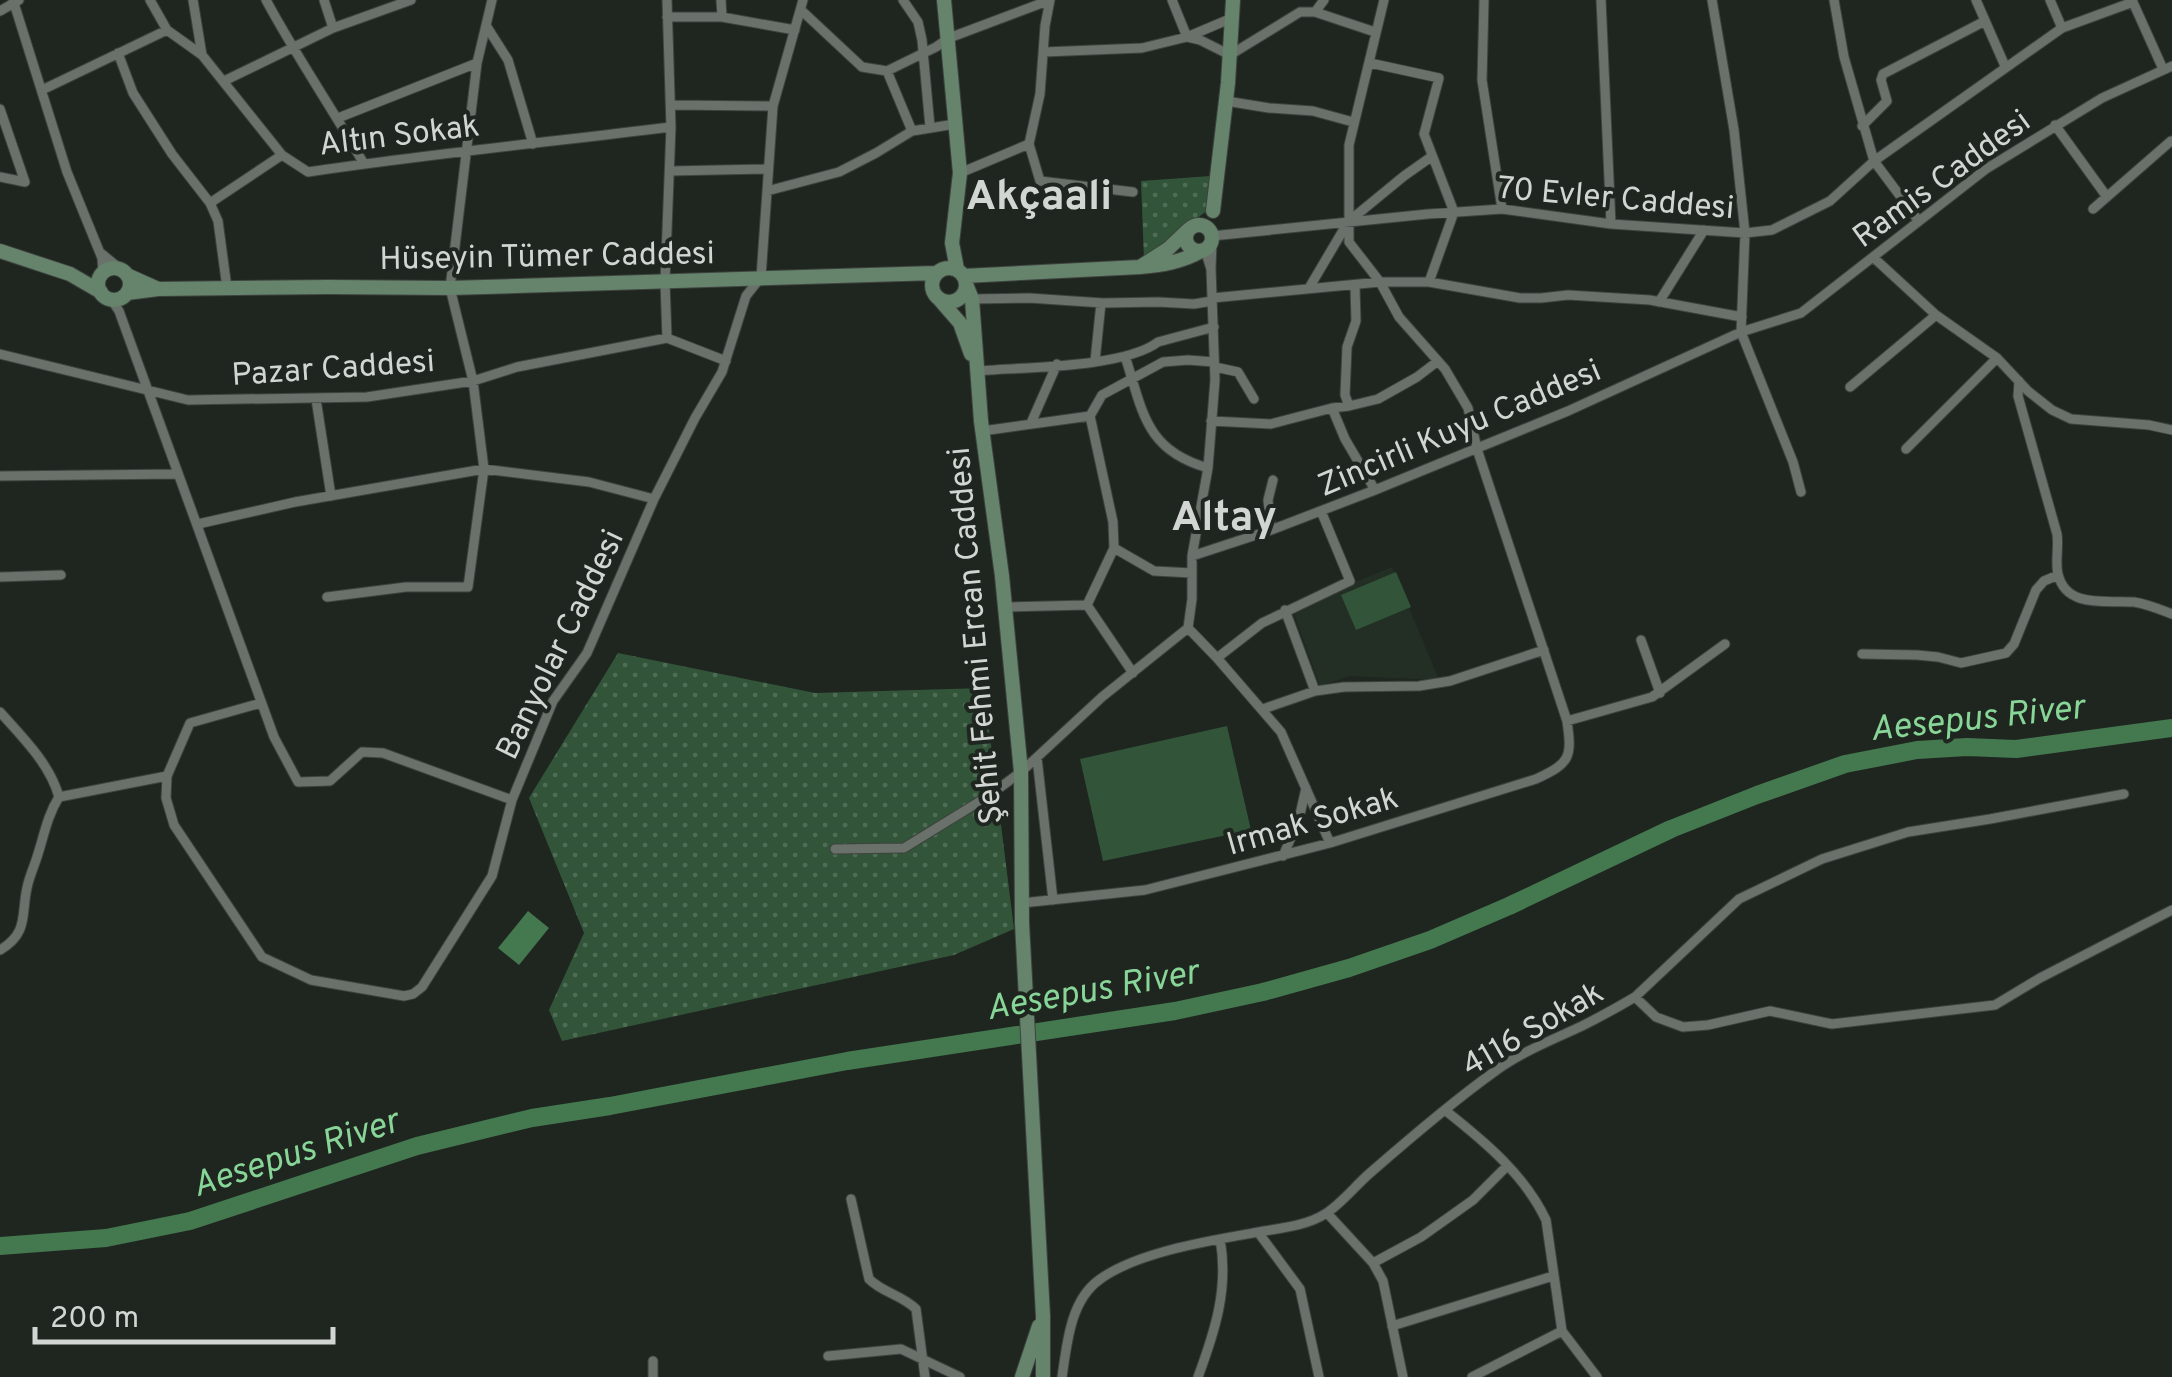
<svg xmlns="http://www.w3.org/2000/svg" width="2172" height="1377" font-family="Overpass,sans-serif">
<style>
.built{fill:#232f25}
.grass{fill:url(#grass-dots)}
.pitch{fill:#325539}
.water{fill:#44784f}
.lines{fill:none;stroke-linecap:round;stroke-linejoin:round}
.river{stroke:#44784f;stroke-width:18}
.street-casing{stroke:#3d433e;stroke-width:11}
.secondary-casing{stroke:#3d433e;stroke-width:16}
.street{stroke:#69716a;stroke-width:9}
.secondary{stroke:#66836c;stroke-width:14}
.labels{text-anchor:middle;stroke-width:8;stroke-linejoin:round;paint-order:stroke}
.street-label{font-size:32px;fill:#d2d6d2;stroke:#1f2620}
.water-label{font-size:35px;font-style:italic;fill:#88d598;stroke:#1f2620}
.district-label{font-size:42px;font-weight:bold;fill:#d2d6d2;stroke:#1f2620}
</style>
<defs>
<pattern id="grass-dots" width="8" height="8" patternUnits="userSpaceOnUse" patternTransform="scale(2.5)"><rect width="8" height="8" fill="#325539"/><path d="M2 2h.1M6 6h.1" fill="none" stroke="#4f6d55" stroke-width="1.8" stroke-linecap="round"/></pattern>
</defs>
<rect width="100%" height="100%" fill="#1f2620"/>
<!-- built -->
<path class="built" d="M1392,567L1439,680L1349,676L1320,686L1292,608Z"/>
<!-- grass -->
<path class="grass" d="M1211,176L1209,209L1144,260L1141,181Z
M618,653L815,693L984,688L1014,929L954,955L562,1041L549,1010L584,933L529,798Z"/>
<!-- pitch -->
<path class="pitch" d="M1396,572L1411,607L1356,630L1341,595Z
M1227,726L1251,830L1103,861L1080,759Z"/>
<!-- water -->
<path class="water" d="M528,911L549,928L519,965L498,948Z"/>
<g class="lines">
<!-- river -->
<path class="river" d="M0,1246L106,1238L190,1221L417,1146L532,1118L610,1106L847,1061L1175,1011L1263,992L1349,968L1430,940L1509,906L1671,829L1757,795L1845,764L1917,750L1967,747L2016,749L2172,728"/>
<!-- street casing -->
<g class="street-casing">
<path id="street" d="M13,0L67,172L102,258L103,272
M150,0L167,30L202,55L282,155L308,172C429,154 550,142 671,127
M193,0L202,55
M266,0C296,56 332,108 364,164
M324,0L333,28
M667,0L671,127L665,282L667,338
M721,0L722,17
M903,0L918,22L922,40L930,127
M1050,0L1045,26L1040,94L1029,144L1040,181L1133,192
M1172,0L1187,37L1200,40L1230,55L1300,12
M1484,0L1482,80L1502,209
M1601,0L1611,224
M1712,0L1734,130L1745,233L1741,332L1793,462L1801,492
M1834,0L1844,57L1874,161L1918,220
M1976,0L2005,66
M2050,0L2062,28
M2132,0L2163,69
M801,10L862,67L887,71L912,131
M0,11L19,0
M1300,12H1315L1375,32
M1315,12L1324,0
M667,17H722L795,30
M487,27L508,60L533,144
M1044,52L1142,48L1187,37L1232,18
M118,53L133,93L172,154L210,203L218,221L227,288
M1370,63L1439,78L1424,134L1454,212L1429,282
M887,71L936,47L949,38L1050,0
M224,81L333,28L411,0
M42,90L167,30
M1226,101L1269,108L1313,111L1353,122
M671,105L773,106
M0,109L25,182
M338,118L477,63
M2055,125L2107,197
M1862,126L1887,101L1881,80L1883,74L1985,21
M670,171L767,169
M960,173L1029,144
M0,177L25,182
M767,191L839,172L876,153L912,131L955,124
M210,203L282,155
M2093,209L2171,141
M1212,236L1428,214L1502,209L1611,224L1745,233L1772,230L1830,201L1874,161L2062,28L2133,2
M1205,250L1211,269L1212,241
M102,254L119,268
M1874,258L1936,315L1997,358L2028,391L2052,410L2071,419L2149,425L2172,430
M1309,288L1348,222L1404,176L1431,157
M1212,298L1380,282H1429L1520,298H1541L1568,295L1650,300L1742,317
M111,299L119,311L274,737L298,782L330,781L362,752L383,753L512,800
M972,299L1029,298L1103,303L1158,302L1194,304L1212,301
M1659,302L1704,230
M0,354L188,400L367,397L473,381L517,367L667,338L726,361
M1125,356C1143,412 1145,450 1208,468
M1095,361L1101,303
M1215,367L1238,372L1254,399
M977,371C1022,367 1124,368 1158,342L1214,327
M2019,381L2018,396L2057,534C2059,547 2055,562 2058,574C2066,609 2107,600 2134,602C2147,604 2159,609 2172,614
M1850,387L1936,315
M316,399L331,496
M1349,406L1345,395L1347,347L1356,321L1355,286
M1332,408L1345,439L1375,490
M1090,416L1113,522L1114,548L1087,605L1133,673
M1090,416L1102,395L1163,362L1188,360L1214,362
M1211,421L1271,424L1332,408L1349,406L1378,399L1417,377L1438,361
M1031,423L1057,364
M982,431L1090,416
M1906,449L1997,358
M0,476L177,474
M198,524L295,502L484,469L589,482L654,499
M1271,530L1268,500L1273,480
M1114,548L1154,571L1192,573
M1192,556L1271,530L1375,490L1568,411L1741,332L1801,313L1986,169L2102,98L2172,66
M0,577L61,575
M327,597L406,587H468L484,469L473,381L450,288L477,63L492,0
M1005,607L1087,605
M1285,610L1315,691
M1188,628L1217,658L1281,732L1330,843
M1641,640L1660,693
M1862,654L1917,655L1938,657L1961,663L2006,653L2014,644L2036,590L2044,581L2058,575
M1217,658L1262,623L1350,581L1321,511
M261,703L190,723L167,776L166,798L174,825L262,957L311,980L404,996L413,994L422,987L492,876L512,800L553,701L587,653L654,499L695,418L722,372L746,296L761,277L773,106L803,0
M1263,709L1315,691L1344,687L1419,686L1450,681L1544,650
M0,712C23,738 50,764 59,797C47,816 44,836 37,857C34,867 29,877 27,888C21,914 29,933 0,950
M1567,721L1652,697L1725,644
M1037,758L1053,900
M59,797L167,776
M835,849L904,848L990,795L1021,772L1102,697L1188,628L1192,599V556L1208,468L1215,380L1211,269
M1283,856L1299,819L1306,788
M1022,903L1145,890L1330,843L1536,779C1571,763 1572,757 1567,721L1477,449L1468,408L1445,369L1399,317L1380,282L1349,242V145L1384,0
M1635,997L1739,899L1822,859L1908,832L1990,819L2124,794
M1446,1111C1484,1141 1525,1175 1546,1220L1562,1331L1597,1377
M851,1199L869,1279C883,1293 902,1295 916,1309L925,1377
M1327,1213L1373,1263L1383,1281L1403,1377
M1258,1232L1300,1289L1319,1377
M1373,1263L1421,1237L1473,1200L1507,1166
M1392,1326L1553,1276
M828,1356L901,1349L960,1377
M653,1361V1377
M1062,1377C1067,1344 1070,1301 1099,1280C1136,1252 1213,1240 1259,1232C1280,1228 1306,1226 1325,1214C1341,1204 1355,1186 1370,1173C1409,1139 1452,1102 1494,1072C1521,1052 1552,1040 1582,1026C1600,1017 1618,1007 1635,997L1656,1017L1683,1027L1708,1025L1770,1011L1832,1024L1995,1005L2040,978L2172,910
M1198,1377C1215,1331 1229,1288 1220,1239
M1472,1377L1562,1331"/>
</g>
<!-- secondary casing -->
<g class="secondary-casing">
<path id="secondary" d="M944,0L960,173L952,243L957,269
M1213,211L1228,83L1233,0
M1186 238a13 13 0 1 1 26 0a13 13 0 1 1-26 0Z
M1189,229L1168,249L1140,267C1162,265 1182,262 1201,251
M0,251L70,274L101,292
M932 285a17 17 0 1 1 34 0a17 17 0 1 1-34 0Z
M98 284a16 16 0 1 1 32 0a16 16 0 1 1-32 0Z
M964,276L1140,267
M966,284L972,299L981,421L1002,576L1021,772L1022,923L1043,1316V1377
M158,289L328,287L450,288L936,273
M127,293L158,289L129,276
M940,300L960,323L971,354
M1022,1377L1039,1326"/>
</g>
<!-- street -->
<use href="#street" class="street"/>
<!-- secondary -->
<use href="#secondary" class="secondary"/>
</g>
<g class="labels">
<!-- street labels -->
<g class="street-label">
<text transform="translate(399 134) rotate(-7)" y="11">Altın Sokak</text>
<text transform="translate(1941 178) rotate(-36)" y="11">Ramis Caddesi</text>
<text transform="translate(1616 197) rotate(5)" y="11">70 Evler Caddesi</text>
<text transform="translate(547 255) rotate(-1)" y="11">Hüseyin Tümer Caddesi</text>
<text transform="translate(333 367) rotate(-4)" y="11">Pazar Caddesi</text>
<text transform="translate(1459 427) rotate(-23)" y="11">Zincirli Kuyu Caddesi</text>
<text transform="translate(974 636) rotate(-95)" y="11">Şehit Fehmi Ercan Caddesi</text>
<text transform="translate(559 644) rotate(-64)" y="11">Banyolar Caddesi</text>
<text transform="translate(1312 820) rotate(-16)" y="11">Irmak Sokak</text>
<text transform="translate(1532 1028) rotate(-30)" y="11">4116 Sokak</text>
</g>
<!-- water labels -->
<g class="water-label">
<text transform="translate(1977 717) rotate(-6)" y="12">Aesepus River</text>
<text transform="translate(1092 989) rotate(-10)" y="12">Aesepus River</text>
<text transform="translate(295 1152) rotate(-18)" y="12">Aesepus River</text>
</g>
<!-- district labels -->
<g class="district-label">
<text x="1039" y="209">Akçaali</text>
<text x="1224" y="530">Altay</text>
</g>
</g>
<!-- scale -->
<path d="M35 1327v15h298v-15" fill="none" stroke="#d2d6d2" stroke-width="5"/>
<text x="50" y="1327" font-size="30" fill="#d2d6d2" stroke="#1f2620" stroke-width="8" paint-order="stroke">200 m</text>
</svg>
